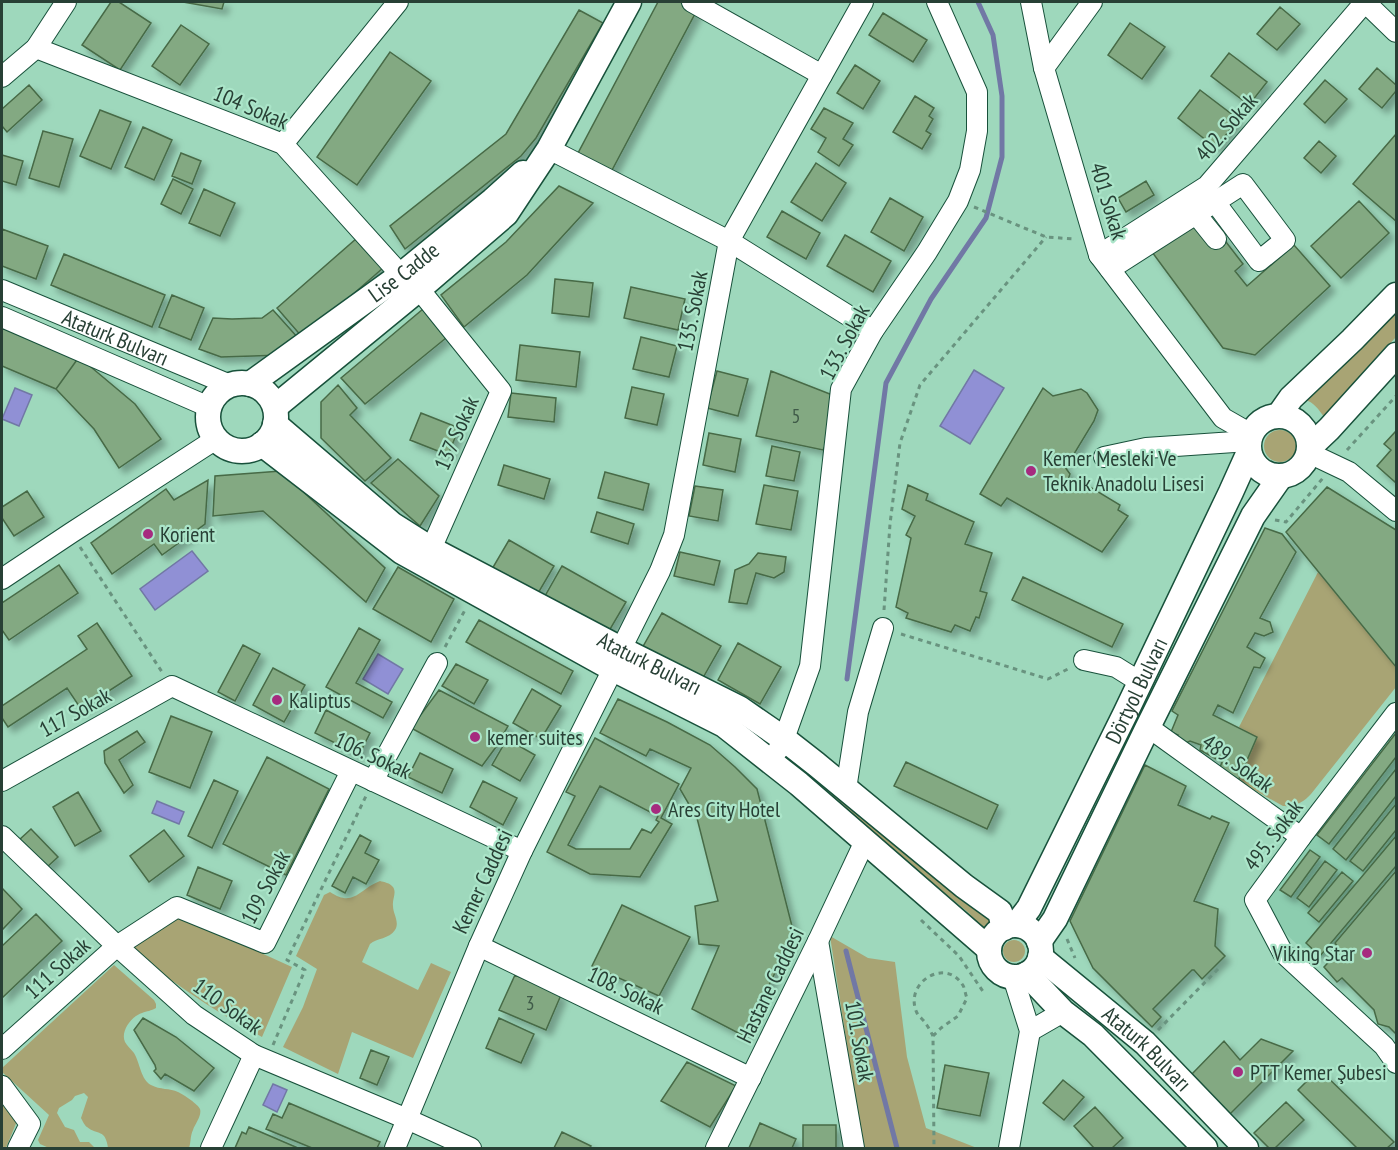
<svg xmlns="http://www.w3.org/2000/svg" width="1398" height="1150" font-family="'PT Sans Narrow',sans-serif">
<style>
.built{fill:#8ccdaf}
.green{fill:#a8a474}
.water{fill:#9090d5;stroke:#7178a5;stroke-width:1.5}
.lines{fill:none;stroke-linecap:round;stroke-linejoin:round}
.stream{stroke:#7178a5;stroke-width:5}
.building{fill:#83a982;stroke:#476a46;stroke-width:1.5;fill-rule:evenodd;filter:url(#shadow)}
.minor-casing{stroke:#18513b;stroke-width:22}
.major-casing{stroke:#18513b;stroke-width:27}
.path{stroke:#69937f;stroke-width:3;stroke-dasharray:4.5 4.5;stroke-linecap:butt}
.minor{stroke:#fff;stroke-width:20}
.major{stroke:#fff;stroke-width:24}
.poi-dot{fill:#a62b7f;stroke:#abe5c9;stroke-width:2}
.labels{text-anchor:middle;stroke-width:4.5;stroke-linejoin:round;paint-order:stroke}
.number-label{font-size:20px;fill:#3f5a48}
.street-label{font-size:22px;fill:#284035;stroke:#abe5c9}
.poi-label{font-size:22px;fill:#284035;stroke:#abe5c9;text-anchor:start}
</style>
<defs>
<filter id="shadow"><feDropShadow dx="5.5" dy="5.5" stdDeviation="3" flood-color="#0004"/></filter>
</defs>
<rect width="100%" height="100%" fill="#9ed8bc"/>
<!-- built -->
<path class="built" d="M1396,730V869L1317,963L1285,933L1264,901Z"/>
<!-- green -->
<path class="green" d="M1396,308V337L1353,384L1324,417C1319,410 1314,402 1305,400Z
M1264 446a16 16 0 1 1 32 0a16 16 0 1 1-32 0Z
M1318,572L1396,667V687L1311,794C1304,802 1295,807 1283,806L1238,781L1257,738L1239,727Z
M813,770L992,919L984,930L973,920L970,914L807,779Z
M380,881C384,882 390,883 393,887C397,893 392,899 393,906C393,914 400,922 395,930C389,939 377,938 370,944L362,962L418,990L431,963L451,972L413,1058L352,1032L338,1074L283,1047L303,1007L317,969L296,956L324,895L330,892C354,908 359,889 380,881Z
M178,915L292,967L262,1037C216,1012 175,984 133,952L135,943Z
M830,936L868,958L895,962L907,1057L926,1128L977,1148H863Z
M1003 951a11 11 0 1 1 22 0a11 11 0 1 1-22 0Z
M114,965L154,1000L156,1004V1008C151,1011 147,1011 142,1013C132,1016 120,1031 125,1042C127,1046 131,1049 134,1053C140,1063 141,1080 151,1085C160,1090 170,1088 178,1092C183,1094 199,1105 200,1109C202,1116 195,1124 193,1130C190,1136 191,1143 189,1148H108C105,1128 98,1136 87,1127C85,1126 82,1120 81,1118L88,1097L84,1093L75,1096L72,1100L59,1108L57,1113L65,1127L74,1130L80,1142H89L95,1148H49L40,1144L38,1140L49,1115L2,1072V1068Z
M2,1104L17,1121L6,1148H2Z"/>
<!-- water -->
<path class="water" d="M974,370L1004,388L970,444L940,426Z
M15,388L32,395L19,426L2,419Z
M192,551L208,571L155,610L140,589Z
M378,654L403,669L388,694L363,679Z
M157,801L184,812L179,824L152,813Z
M273,1084L287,1090L277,1112L263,1105Z"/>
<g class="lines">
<!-- stream -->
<path class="stream" d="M847,679L886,383L931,299L986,218L1002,157V96L993,35L978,2
M846,951L897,1148"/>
</g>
<!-- building -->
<path class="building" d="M111,2H119L151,23L120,70L82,45Z
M183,2H224L222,9Z
M658,2H680L697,10L611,172L577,155Z
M1280,7L1300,24L1277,50L1257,34Z
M579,10L603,23L536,138L521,156L405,249L390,226L506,134Z
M883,13L927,40L913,62L869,35Z
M1130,23L1165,47L1142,79L1108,55Z
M181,25L209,44L180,85L152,66Z
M390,52L431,81L357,185L317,157Z
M1229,53L1267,82L1249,105L1211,76Z
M855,65L880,81L863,109L837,93Z
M1377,68L1396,85V91L1382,108L1359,89Z
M1325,80L1347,99L1325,123L1304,104Z
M29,85L42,100L7,132L2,126V109Z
M1200,90L1238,119L1216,148L1178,118Z
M915,96L934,108L929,116L933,119L926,131L931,134L922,149L893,132Z
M824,108L853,123L843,139L853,145L839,166L818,152L826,138L811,129Z
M100,110L131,122L111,169L80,156Z
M143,127L172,140L154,180L125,167Z
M43,131L73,139L59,187L29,178Z
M1396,134V221L1353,184Z
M1319,141L1336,156L1321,173L1304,158Z
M181,153L201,161L192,184L172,176Z
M2,155L23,161L16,185L2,181Z
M816,163L846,183L822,221L791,202Z
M173,179L193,189L181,214L161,204Z
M1146,181L1154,195L1126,212L1118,198Z
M559,186L593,203L527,275L464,327L441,295L506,242Z
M204,189L235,203L220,236L189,223Z
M890,198L923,217L904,251L871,232Z
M1359,201L1389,233L1341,278L1311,246Z
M782,211L820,233L806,259L767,237Z
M1198,224L1216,229L1243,264L1235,271L1247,286L1294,245L1330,286L1255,355L1223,348L1152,252Z
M2,229L48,246L36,279L2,266Z
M845,235L891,261L873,292L827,266Z
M357,238L383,268L303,338L277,308Z
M64,254L165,295L152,327L51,285Z
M555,279L593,283L589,317L552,313Z
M631,287L685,299L678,330L624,318Z
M172,295L204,308L191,340L159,327Z
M423,309L446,338L365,404L341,378Z
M273,310L299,339L282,355L221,357L199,349L213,318L232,319L262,318Z
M2,328L79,357L56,389L2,366Z
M641,337L677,346L669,377L633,369Z
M520,345L580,352L576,387L516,380Z
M79,357L135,404L161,439L119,468L94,429L56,389Z
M717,371L748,379L738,416L707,408Z
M771,371L835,396L827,442L823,450L756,436Z
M338,385L357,408L350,415L391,458L365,481L321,438V402Z
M632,387L664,394L657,425L625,418Z
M1043,388L1053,396L1081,389L1087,393L1098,410L1094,421L1071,459L1068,457L1062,463L1070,474L1068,480L1071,482L1077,479L1120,505L1118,510L1128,516L1102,552L1007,498L1001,506L980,494Z
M511,393L556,398L554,422L508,417Z
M421,413L459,428L448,455L410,440Z
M1396,431V480L1395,482L1377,466L1391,450L1384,444Z
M709,433L741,439L735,472L703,465Z
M772,446L800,452L794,481L766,476Z
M398,459L439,496L420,526L371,483Z
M504,465L550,479L544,499L498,485Z
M281,471L385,568L366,602L263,511L213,516L215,476Z
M605,472L649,484L643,510L598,498Z
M208,480L205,524L162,555L154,544L112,574L91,543L166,489L174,500Z
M764,485L798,491L791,530L756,524Z
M908,485L928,494L926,500L974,522L965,544L992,553L980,591L987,593L979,618L976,617L970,631L955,625L951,632L906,618L908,613L896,607L911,538L906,535L915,516L902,509Z
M695,486L723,490L718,521L689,516Z
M1327,487L1396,530V667L1286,532Z
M27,491L44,517L14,536L2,518V507Z
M597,512L634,524L628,544L591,532Z
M1265,528L1282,534L1296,552L1260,618L1270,622L1273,632L1264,636L1255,633L1247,647L1265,658L1260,668L1254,667L1233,713L1218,705L1213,715L1257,737L1238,781L1219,770L1222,762L1200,750L1201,745L1190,741L1186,743L1176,737L1178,735L1171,732L1178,715L1172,711Z
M509,540L554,566L537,595L492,569Z
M680,552L720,561L714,585L674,576Z
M758,553L786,557L784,572L774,578L756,573L747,604L729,602L735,570L749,564Z
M59,565L78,593L9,640L2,630V603Z
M562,566L626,602L609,631L545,596Z
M398,567L454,599L431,642L373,609Z
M1023,577L1123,624L1112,647L1012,600Z
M662,613L721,646L700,683L641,650Z
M479,620L573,671L561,694L466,642Z
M97,623L132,676L81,709L67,688L8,727L2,718V706L87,649L78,636Z
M359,628L380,640L356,683L392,702L383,718L326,687Z
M738,643L781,667L760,704L718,680Z
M243,645L260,654L235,701L218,692Z
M456,664L488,680L474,704L442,686Z
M273,668L305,685L284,722L253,705Z
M532,689L561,706L541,739L513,723Z
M439,690L508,726L496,747L482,766L411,728Z
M618,699L667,722L710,745L735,767L757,789L794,934L744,1036L692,1009L719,946L699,944L695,906L718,901L697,818L680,789L691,768L650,749L646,756L600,733Z
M326,710L370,733L359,755L315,733Z
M171,716L212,732L190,788L149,772Z
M137,731L145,742L119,760L133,785L124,793L105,763L104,751Z
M1396,733V757L1329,844L1317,835Z
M595,738L679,784L661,818L672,824L640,877L590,874L547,852L575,796L566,792ZM600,786L658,816L656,820L659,822L651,833L642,829L630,849H576L568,845Z
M507,739L535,755L520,781L492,765Z
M420,753L453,769L442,793L408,777Z
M267,757L329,789L286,875L223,844Z
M906,762L998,805L987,829L894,786Z
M1145,765L1186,786L1178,805L1210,819L1212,816L1229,823L1194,901L1218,909L1215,946L1225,956L1202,979L1194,970H1192L1153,1009L1161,1017L1152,1027L1093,968L1070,921Z
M1396,769V796L1346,860L1333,849Z
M214,780L238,791L212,848L188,836Z
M483,781L517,798L503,825L470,807Z
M78,792L101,831L75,846L53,807Z
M1396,804V830L1363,871L1350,861Z
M31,829L58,857L46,868L19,840Z
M164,830L184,856L149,882L130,856Z
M360,835L371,841L365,853L379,860L366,884L353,877L345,893L332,886Z
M1396,836V866L1320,956L1306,943Z
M1310,850L1320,857L1291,897L1280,890Z
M1325,861L1337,870L1309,907L1297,898Z
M198,867L232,881L220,909L187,895Z
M1396,871V1034L1389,1027L1378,1024L1374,1010L1342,978L1337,982L1324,967L1340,950L1335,943Z
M1342,872L1353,881L1319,922L1308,913Z
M2,888L22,909L2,930Z
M622,905L690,937L659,996L592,966Z
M36,914L62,941L2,998V946Z
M515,975L561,995L546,1030L499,1010Z
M143,1018L176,1037L214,1068L194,1091L165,1074L161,1079L154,1071L156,1069L155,1065L134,1030Z
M499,1018L534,1034L521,1063L486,1048Z
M1261,1039L1293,1051L1230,1114L1191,1075L1224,1041L1240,1060Z
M371,1050L389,1057L377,1085L360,1078Z
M687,1062L736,1086L710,1127L661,1101Z
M945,1065L989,1073L980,1116L937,1108Z
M1319,1069L1394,1142L1387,1148H1357L1298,1090Z
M1063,1080L1084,1097L1064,1120L1043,1103Z
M1286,1102L1304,1120L1275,1148H1269L1254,1133Z
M289,1103L380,1142L377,1148H312L266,1129L273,1114L282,1118Z
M1095,1107L1123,1138L1112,1148H1094L1074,1126Z
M760,1123L796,1139L792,1148H749Z
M803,1125H836V1148H803Z
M249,1127L298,1148H235L242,1132L246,1134Z
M562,1132L591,1146L589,1148H554Z"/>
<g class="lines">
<!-- minor casing -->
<g class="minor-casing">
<g id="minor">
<path d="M692,2L822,75"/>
<path d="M1031,2L1044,68L1099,255L1223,418L1251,434"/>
<path d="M36,48L283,144L401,275"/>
<path d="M1044,68L1092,2"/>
<path d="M2,77L36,48L66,2"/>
<path d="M283,144L398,2"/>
<path d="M549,149L729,241L873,331"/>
<path d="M1196,214L1215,202L1259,261L1285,240L1243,184L1215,202"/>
<path d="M1099,255L1207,186L1365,2L1396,32"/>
<path d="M1110,269L1196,214L1216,239"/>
<path d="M419,289L501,391L431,549"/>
<path id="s1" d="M2,290L230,385"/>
<path d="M2,317L209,407"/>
<path d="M1309,453L1349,472L1396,511"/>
<path d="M1104,457L1146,448L1249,441"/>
<path d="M2,579L71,533L216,439"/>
<path d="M621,649L660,571L674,535L729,241L863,2"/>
<path d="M1084,660L1116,667L1140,682"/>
<path d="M1396,713L1301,837L1255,900L1283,953L1384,1046L1396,1063"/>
<path d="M1147,729L1155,732L1301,837"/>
<path d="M778,750L784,739L810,666L841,389L873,331L927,252L958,201L970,170L977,131V92L937,2"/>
<path d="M2,781L172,686L522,851"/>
<path d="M373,781L437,663"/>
<path d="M846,789L858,712L883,628"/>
<path d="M2,836L117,946L194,1015L254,1055L407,1119L471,1148"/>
<path d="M818,941L854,1148"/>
<path d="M479,946L751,1078"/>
<path d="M1030,1031L1063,1012"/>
<path d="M2,1049L117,946L177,907L265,943L351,771"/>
<path d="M2,1086L30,1124L18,1148"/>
<path d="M211,1148L254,1055"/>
<path d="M395,1148L479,946L522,851L613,669"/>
<path d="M716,1148L818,941L865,841"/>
<path d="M1009,1148L1030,1031L1013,977"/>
</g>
</g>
<!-- major casing -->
<g class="major-casing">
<g id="major">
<circle cx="242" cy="417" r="34"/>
<path id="s2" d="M250,384L401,275L493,200L523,173"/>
<path d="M275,407L419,289L506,214L549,149L629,2"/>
<path d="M1279,415L1291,398L1352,340L1396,295"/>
<circle cx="1279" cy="446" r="30"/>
<path id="s3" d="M275,424L393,525L431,549L621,649L739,708L784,739L816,764L964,886L1000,912L1004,928"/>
<path d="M262,444L402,552L613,669L724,725L799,784L989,949"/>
<path d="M1310,447L1329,429L1396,355"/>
<path id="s4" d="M1016,925L1029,908L1125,714L1231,492L1249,452"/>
<circle cx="1015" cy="951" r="26"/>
<path d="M1039,942L1055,919L1147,729L1253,516L1281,476"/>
<path id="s5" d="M1040,957L1145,1043L1246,1148"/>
<path d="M1027,974L1063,1012L1093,1035L1205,1148"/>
</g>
</g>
<!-- path -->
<path class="path" d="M974,207L1046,237L1075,239
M1347,450L1396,396
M1275,520L1286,522L1323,478
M80,547L162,672
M884,610L890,524L900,443L920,385L1046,237
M901,634L1048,679L1068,669
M445,647L465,610
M921,920L959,956L984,993
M1067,939L1075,958
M1158,1030L1220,967
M933,1036L941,1028L958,1016L967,998C965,994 965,987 962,984C944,957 903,984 917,1013C919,1017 924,1020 926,1024C929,1028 931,1032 933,1036L934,1148
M273,1045L305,970L287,960L366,796"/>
<!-- minor -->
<use href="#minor" class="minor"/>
<!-- major -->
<use href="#major" class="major"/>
</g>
<!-- markers -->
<g class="poi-dot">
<circle cx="1031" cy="471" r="6"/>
<circle cx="148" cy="534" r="6"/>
<circle cx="277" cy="700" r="6"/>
<circle cx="475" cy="737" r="6"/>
<circle cx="656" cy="809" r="6"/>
<circle cx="1367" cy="953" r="6"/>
<circle cx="1238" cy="1072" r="6"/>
</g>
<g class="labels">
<!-- number labels -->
<g class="number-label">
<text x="796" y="423">5</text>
<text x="530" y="1010">3</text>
</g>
<!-- street labels -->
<g class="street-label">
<text transform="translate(251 107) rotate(23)" y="8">104 Sokak</text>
<text transform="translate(1226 127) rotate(-49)" y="8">402. Sokak</text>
<text transform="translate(1109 201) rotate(73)" y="8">401 Sokak</text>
<text dy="8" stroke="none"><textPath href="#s2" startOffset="190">Lise Cadde</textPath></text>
<text transform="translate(692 311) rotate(-79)" y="8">135. Sokak</text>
<text dy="8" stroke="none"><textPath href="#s1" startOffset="123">Ataturk Bulvarı</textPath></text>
<text transform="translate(844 342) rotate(-62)" y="8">133. Sokak</text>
<text transform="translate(456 433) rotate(-66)" y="8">137 Sokak</text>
<text dy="8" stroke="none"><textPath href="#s3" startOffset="447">Ataturk Bulvarı</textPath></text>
<text dy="8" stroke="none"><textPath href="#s4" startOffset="264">Dörtyol Bulvarı</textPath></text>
<text transform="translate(75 712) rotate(-29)" y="8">117 Sokak</text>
<text transform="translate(373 755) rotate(25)" y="8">106. Sokak</text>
<text transform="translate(1238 763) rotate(36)" y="8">489. Sokak</text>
<text transform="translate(1273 835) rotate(-53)" y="8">495. Sokak</text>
<text transform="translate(482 881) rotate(-65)" y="8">Kemer Caddesi</text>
<text transform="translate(265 887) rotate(-62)" y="8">109 Sokak</text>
<text transform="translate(57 968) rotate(-42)" y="8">111 Sokak</text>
<text transform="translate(770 985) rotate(-64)" y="8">Hastane Caddesi</text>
<text transform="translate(626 990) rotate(26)" y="8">108. Sokak</text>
<text transform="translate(228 1006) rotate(36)" y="8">110 Sokak</text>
<text transform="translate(860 1041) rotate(80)" y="8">101. Sokak</text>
<text dy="8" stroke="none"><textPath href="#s5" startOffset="141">Ataturk Bulvarı</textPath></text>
</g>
<!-- poi labels -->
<g class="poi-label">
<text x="1043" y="466">Kemer Mesleki Ve<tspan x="1043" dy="25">Teknik Anadolu Lisesi</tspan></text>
<text x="160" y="542">Korient</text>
<text x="289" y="708">Kaliptus</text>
<text x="487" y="745">kemer suites</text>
<text x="668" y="817">Ares City Hotel</text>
<text x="1355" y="961" text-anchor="end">Viking Star</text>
<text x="1250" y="1080">PTT Kemer Şubesi</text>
</g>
</g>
<!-- border -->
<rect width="1398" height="1150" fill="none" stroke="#284035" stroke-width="6"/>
</svg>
